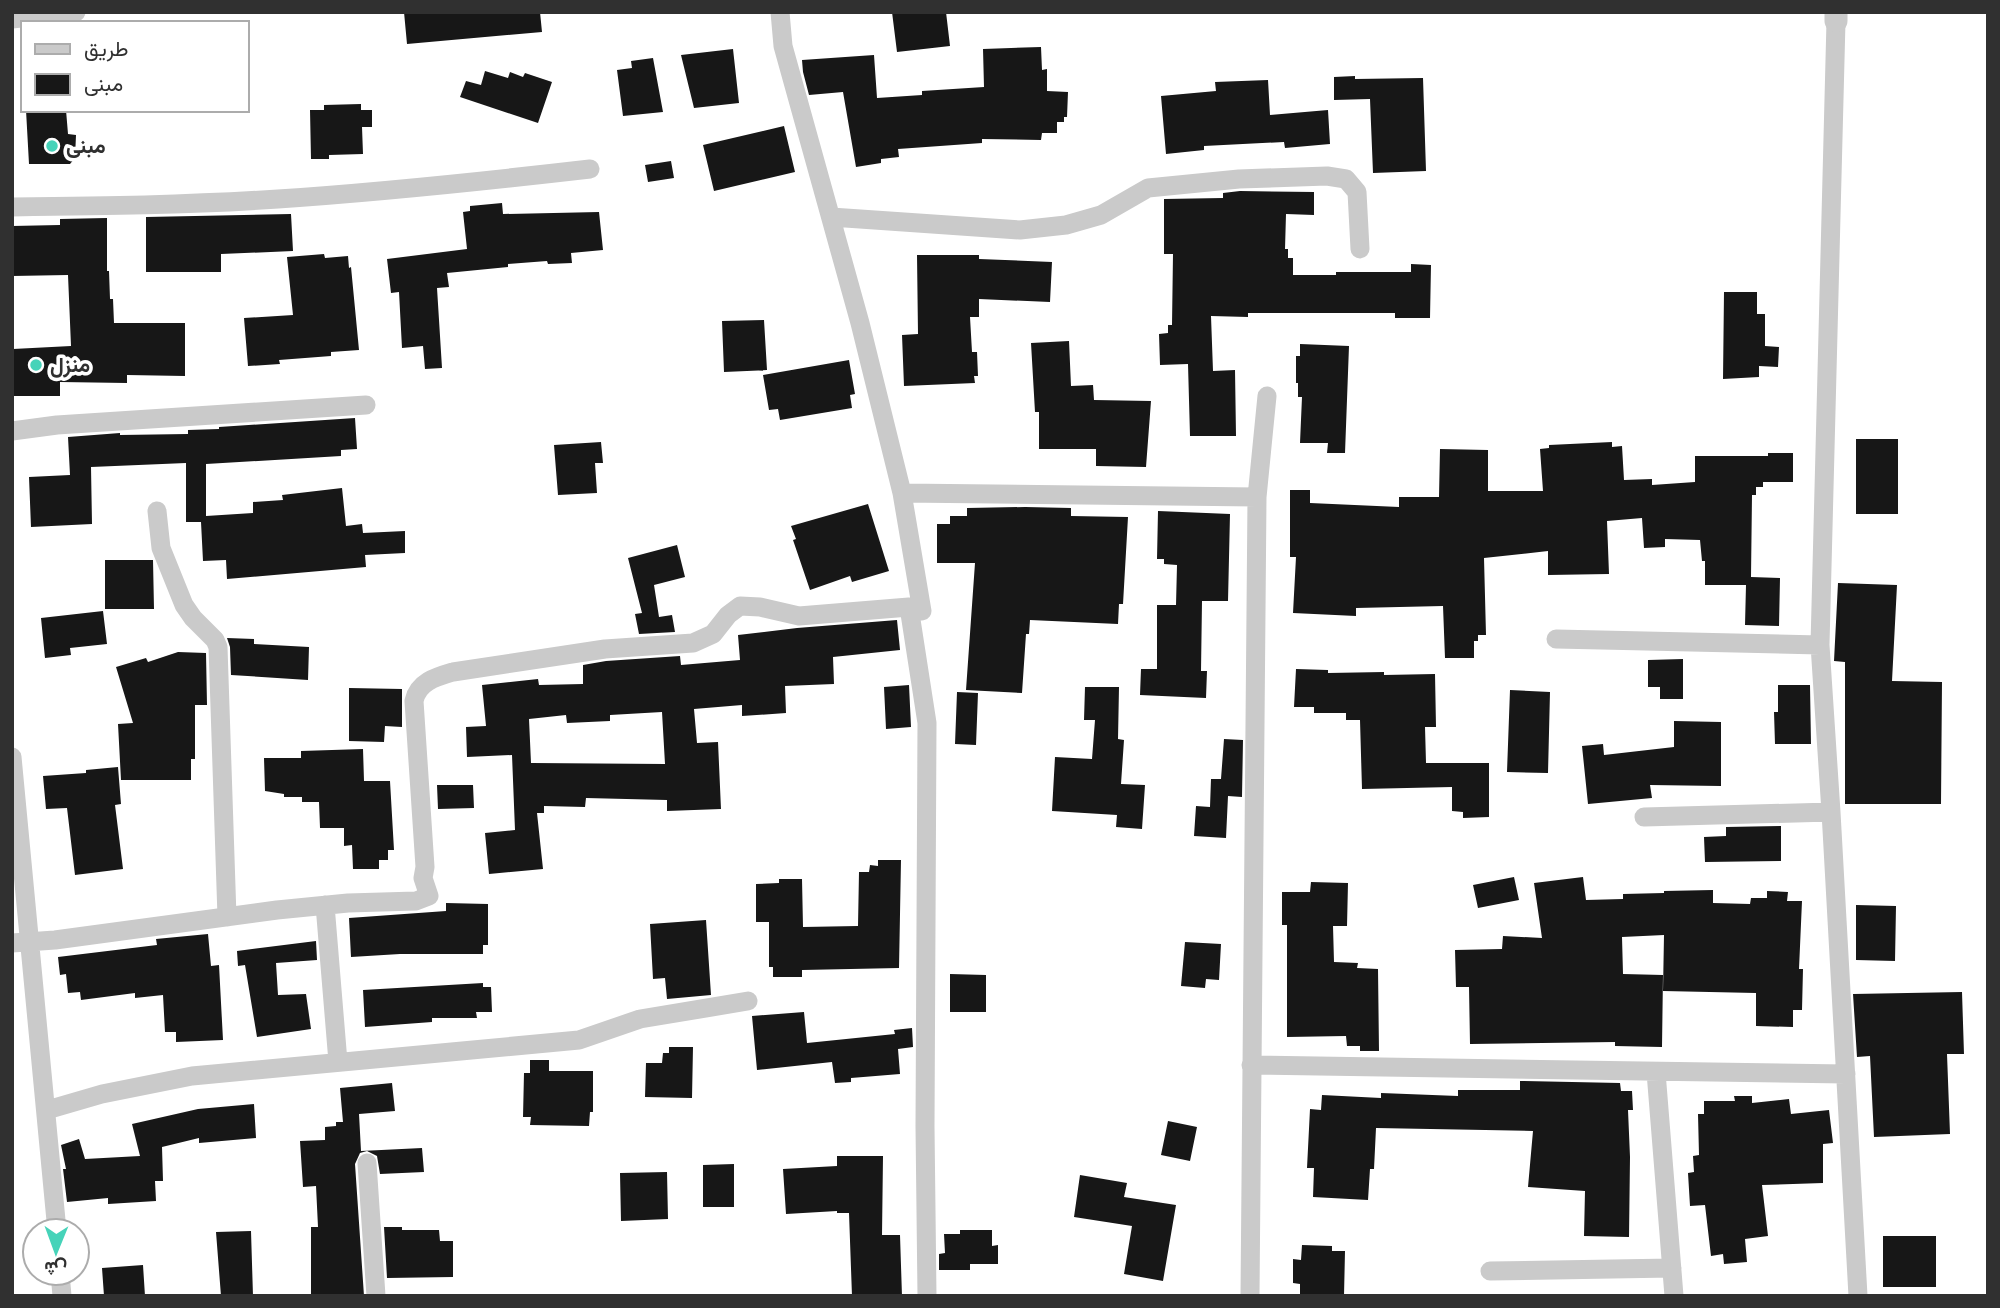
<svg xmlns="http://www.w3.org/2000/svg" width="2000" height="1308" font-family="Manrope,Vazirmatn,sans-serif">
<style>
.building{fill:#171717;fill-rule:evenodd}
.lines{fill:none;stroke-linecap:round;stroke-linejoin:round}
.minor{stroke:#cacaca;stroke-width:19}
.tertiary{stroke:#cacaca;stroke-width:23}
.poi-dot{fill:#46d3b9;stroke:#fff;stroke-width:2.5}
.labels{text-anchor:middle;stroke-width:7;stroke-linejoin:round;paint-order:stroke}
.poi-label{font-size:21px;font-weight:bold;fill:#303030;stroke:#fff;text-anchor:start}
</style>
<rect width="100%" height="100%" fill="#fff"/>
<!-- building -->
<path class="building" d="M404,12H540L542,32L407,44Z
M892,12H946L950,46L897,52Z
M1041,47L1042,70L1047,69V91L1068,92L1067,117H1064V122H1057V133H1042L1041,140L982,139V143L898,149L899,157L881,159V163L856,167L843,92L809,95L803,72L802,60L874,55L877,98L922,95V91L984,87L983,49Z
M733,49L739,103L694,108L681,55Z
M653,58L663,112L623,116L617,70L632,68L631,61Z
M485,71L508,78L510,72L523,77L525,73L552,82L538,123L460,97L466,81L481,85Z
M1355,76V79L1423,78L1426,171L1373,173L1370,99L1334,100V77Z
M1268,80L1270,115L1328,110L1330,144L1285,148L1284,142L1204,146V150L1166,154L1161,96L1216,91L1215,82Z
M361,104V110H372V127H362L363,154L329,155V159H311L310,110H324V105Z
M26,110H66L68,134L76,135L75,158L70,164H29Z
M784,126L795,172L714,191L703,145Z
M671,161L674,178L648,182L645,165Z
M1240,191L1314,192V215L1286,214L1285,249H1288V258H1293V275H1336V272H1411V264L1431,265L1430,318H1395V313H1248V317L1211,316L1213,371L1235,370L1236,436H1190L1188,364L1160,365L1159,334L1168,333V325H1172L1173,254H1164V199L1223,198V193Z
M502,203L503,214L599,212L603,250L571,253L572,263L548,264L547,261L508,264V267L447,273L449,287L437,288L442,368L425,369L423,346L402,348L399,292L391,293L387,259L467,249L463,212L470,211V206Z
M291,214L293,251L221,254V272H146V217Z
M107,218V271H109L110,299H113L114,323H185V376L127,375V383L60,382V396H12L13,349L71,346L68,275L12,276V226L60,225V219Z
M324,254L325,258L348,256L349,268L351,267L359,350L331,352V356L279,360L280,364L248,366L244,318L293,315L287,257Z
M917,255H979V259L1052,262L1050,302L979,299V317H970L972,352H977L978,376H974L975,383L904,386L902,335L918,334Z
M1724,292H1757V314H1765V346L1779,347L1778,367L1759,366V377L1723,379Z
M764,320L767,370L724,372L722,321Z
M1069,341L1071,386L1093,385L1094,400L1151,401L1146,467L1096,466V449H1039V412H1035L1031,343Z
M1300,344L1349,346L1345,453H1327L1328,443H1300L1302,397H1298V383H1296V356H1300Z
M849,360L855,394L850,395L852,408L780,420L778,409L769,410L763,375Z
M355,418L357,449L341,450V456L206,464V516L253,513V502L283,500L282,495L342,488L346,526L362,524L363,533L405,531V553L365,555L366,567L227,579L226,560L203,561L201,522H186V463L91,467L92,524L31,527L29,477L70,475L68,437L120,433V435L188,434V430L219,429V427Z
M1856,439H1898V514H1856Z
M601,442L603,463H595L597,493L558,495L554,445Z
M1612,442V447L1622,446L1624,480L1652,479V485L1695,482V456H1768V453H1793V482H1763V487H1756V495H1752L1751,577L1780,578L1779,626L1745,625L1746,585H1705V561H1702L1700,540L1665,539V547L1644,548L1642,518L1607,521L1609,574L1548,575V551L1484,558L1486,635H1478V641H1474V658H1445L1443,606L1356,608V616L1293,613L1296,557H1290V490H1310V503L1399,507V497H1439L1440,449L1488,450V491H1543L1540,449L1549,448V445Z
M868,504L889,571L852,582L850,576L810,590L793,540L796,539L791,526Z
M1025,507L1071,508V516L1128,517L1123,604H1119L1118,624L1030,620L1029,634H1026L1022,693L966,690L975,563H937V524H950V516H967V508Z
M1158,511L1230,514L1228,601H1202L1201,671H1207L1206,698L1140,695L1141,669H1157V605H1176L1177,565L1164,564V559H1157Z
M677,545L685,577L654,585L659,617L672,615L675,632L639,634L635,614L642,613L628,558Z
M105,560H153L154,609H105Z
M1838,583L1897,585L1892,681L1942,682L1941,804H1845V662L1834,661Z
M103,611L107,644L70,648L71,655L45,658L41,618Z
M897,620L900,650L833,657L834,684L785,686L786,713L742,716V705L694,709L697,743L718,742L721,809L667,811V800L586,798L585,807L544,806V813H537L543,869L489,874L485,833L515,830L512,755L467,757L466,727L486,726L482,685L538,679L539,685L583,684V665L606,661L680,656L681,665L740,660L738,635L797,628ZM662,712L665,764L531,763L529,719L566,715L567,723L610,721V715Z
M227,638L254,639V644L309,647L308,680L231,675L230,647Z
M178,652L206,653L207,705H195V759H191V780H121L118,724L133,723L116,667L146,658L148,662Z
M1683,659V699H1660V687H1648V660Z
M1296,669L1328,670V673L1384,672V675L1435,674L1436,727H1425L1426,763H1489V817L1463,818V812L1452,811V787L1362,789L1360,720H1346V713H1314V707H1294Z
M909,685L911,727L886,729L884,687Z
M1778,685H1810L1811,744H1775L1774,712H1778Z
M1085,687H1119L1118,739L1124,740L1121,784L1145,785L1142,829L1116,827L1117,815L1052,811L1055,757L1092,759L1095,720H1084Z
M349,688L402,689V727L385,726L384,742L349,741Z
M1510,690L1550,692L1548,773L1507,772Z
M957,692L978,693L976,745L955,744Z
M1674,721L1721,722V786L1650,785L1652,798L1588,804L1582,746L1603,744L1604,755L1674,747Z
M1224,739L1243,740L1242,797L1228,796L1226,838L1194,836L1196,806L1210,807L1211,779H1221Z
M363,749L364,781H390L394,850H388V860H379V869H353L352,845L344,846V828H320L319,802H302V797H284V794L265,791L264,758H301V751Z
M118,767L121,804L115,805L123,869L75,875L67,808L46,809L43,776L86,773V770Z
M437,785H473L474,808L438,809Z
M1781,826V861L1705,862L1704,837L1726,836V827Z
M878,860H901L899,968L802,970V977H773V967H769V922H756V884L779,883V879H802L803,927L858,926L859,872H869L870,865L878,866Z
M1514,877L1519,900L1478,908L1473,885Z
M1583,877L1586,900L1623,899V894L1664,893V891L1713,890V903L1750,904L1751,898H1767V891L1788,892L1787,901H1802L1799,969H1803L1802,1010H1793V1027L1756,1026V993L1663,991L1664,935L1622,937L1623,974L1663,975L1662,1047L1615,1046V1042L1470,1044L1469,987H1456L1455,950L1502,949L1503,936L1542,938L1534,883Z
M1311,882L1348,883L1347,926H1333L1334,962L1358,963L1357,968L1378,969L1379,1051H1360V1046H1347L1346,1036L1287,1037V925H1282V892H1310Z
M446,903L488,904V945H483V954H400L351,957L349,918L446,911Z
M1856,905L1896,906L1895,961L1856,960Z
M706,920L711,995L667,999L665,978L653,979L650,924Z
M208,934L211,966L219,965L223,1040L176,1042V1032H165L163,995L135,998V993L81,1000L80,992L68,993L66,974L60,975L58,957L157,945L156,939Z
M316,941L317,960L276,963L278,995L306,994L311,1029L257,1037L245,965L238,966L237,951Z
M1185,942L1221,944L1219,980L1206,979L1205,988L1181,986Z
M950,974L986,975V1012H950Z
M483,983V987H491L492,1012H476L477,1018H432V1022L365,1027L363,990Z
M1962,992L1964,1054H1947L1950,1134L1874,1137L1870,1056L1857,1057L1853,994Z
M804,1012L807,1043L895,1034L894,1030L912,1028L913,1047L898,1049L900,1074L851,1078V1082L835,1083L832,1062L757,1070L752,1016Z
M669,1047H693L692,1098L645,1097L646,1063H662L663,1053H669Z
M530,1060H549V1071H593V1112H590L589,1126L530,1125L531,1117H523L524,1073H530Z
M1520,1081L1620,1083L1621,1091H1632L1633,1110H1628L1630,1157L1629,1237L1584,1236L1585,1191L1528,1187L1533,1131L1376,1128L1374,1169H1370L1368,1200L1313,1197L1314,1168H1307L1310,1109L1321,1110L1322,1095L1381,1098V1093L1458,1096V1090H1520Z
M392,1083L395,1111L359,1114L361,1151L422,1148L424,1172L380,1174L377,1156L367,1151L360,1153L355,1164L364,1296H311V1227H318L316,1186L303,1187L300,1141L325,1140V1127L336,1126V1122H343L340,1088Z
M1734,1096H1752V1103L1789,1099L1791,1114L1829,1110L1833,1143L1823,1144V1183L1762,1185L1768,1236L1745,1239L1747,1262L1724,1264L1723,1254L1711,1256L1705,1205L1690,1206L1688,1173L1694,1172L1693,1156L1699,1155L1698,1114H1704V1101H1735Z
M254,1104L256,1138L199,1143V1138L162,1147L163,1181H155L156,1201L108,1204V1198L67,1202L63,1169H66L61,1145L79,1139L85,1159L140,1156L132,1124L198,1109Z
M1168,1121L1197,1127L1190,1161L1161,1155Z
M837,1156H883L882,1235H900L902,1296H852L849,1213H837V1211L786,1214L783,1169L837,1166Z
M734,1164V1207H703V1165Z
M667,1172L668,1219L621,1221L620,1173Z
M1080,1175L1127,1183L1124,1197L1176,1205L1163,1281L1124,1274L1132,1226L1074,1217Z
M384,1227H402V1230H439L440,1241H453V1277L387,1278Z
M960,1230H992V1246L998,1245V1264H970V1270H939V1254L945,1253L944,1234H960Z
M251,1231L253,1296H221L216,1232Z
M1883,1236H1936V1287H1883Z
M1302,1245L1332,1246V1251H1345L1344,1296H1300V1284L1293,1283V1259L1301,1260Z
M143,1265L145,1296H104L102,1268Z"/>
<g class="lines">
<!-- minor -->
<path class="minor" d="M780,12L783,46L860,323L902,493L922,611L909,607L927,723L925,1126L927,1296
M12,19L76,12
M1836,21L1820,645L1831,812L1858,1296
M12,207C101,206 189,205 278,199C382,192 486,181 590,169
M831,217L1020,230L1066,225L1101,215L1148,188L1239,179L1327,176L1346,179L1357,192L1360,249
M12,431L57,425L366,405
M902,493L1257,497
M157,511L161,548L184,605L193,618L215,640L218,647L227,917
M1556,639L1820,645
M12,757L57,1231
M1644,817L1831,812
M325,905L338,1062
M12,943L55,940L277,910L348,903L416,901L429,896L423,878L425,867L414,701C418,682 436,677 453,672L605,649L693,643L713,634L728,615L740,606L760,607L799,616L909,607
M1251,1065L1846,1074
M1656,1072L1674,1296
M47,1110L102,1094L192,1076L579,1040L640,1019L748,1001
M367,1163L376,1296
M1490,1271L1672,1268
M60,1273L62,1296
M1250,1296L1257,497L1267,396"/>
<!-- tertiary -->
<path class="tertiary" d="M1836,21V12"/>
</g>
<!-- markers -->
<g class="poi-dot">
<circle cx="52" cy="146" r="7"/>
<circle cx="36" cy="365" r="7"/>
</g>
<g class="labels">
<!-- poi labels -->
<g class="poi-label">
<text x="66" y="153">مبنى</text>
<text x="50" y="372">منزل</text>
</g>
</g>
<!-- border -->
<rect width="2000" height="1308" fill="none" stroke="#303030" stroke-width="28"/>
<!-- legend -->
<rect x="21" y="21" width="228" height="91" fill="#ffffff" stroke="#acacac" stroke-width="2"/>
<rect x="35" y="44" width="35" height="10" fill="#cacaca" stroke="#acacac" stroke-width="2"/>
<text x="84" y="56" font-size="21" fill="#303030">طريق</text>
<rect x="35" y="74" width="35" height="21" fill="#171717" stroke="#acacac" stroke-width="2"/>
<text x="84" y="91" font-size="21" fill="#303030">مبنى</text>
<!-- north arrow -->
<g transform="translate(56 1252) rotate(181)"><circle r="33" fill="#ffffff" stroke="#acacac" stroke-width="2"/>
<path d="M0-5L12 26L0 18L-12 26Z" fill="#46d3b9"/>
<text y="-10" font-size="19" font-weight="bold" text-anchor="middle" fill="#303030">ش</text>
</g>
</svg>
